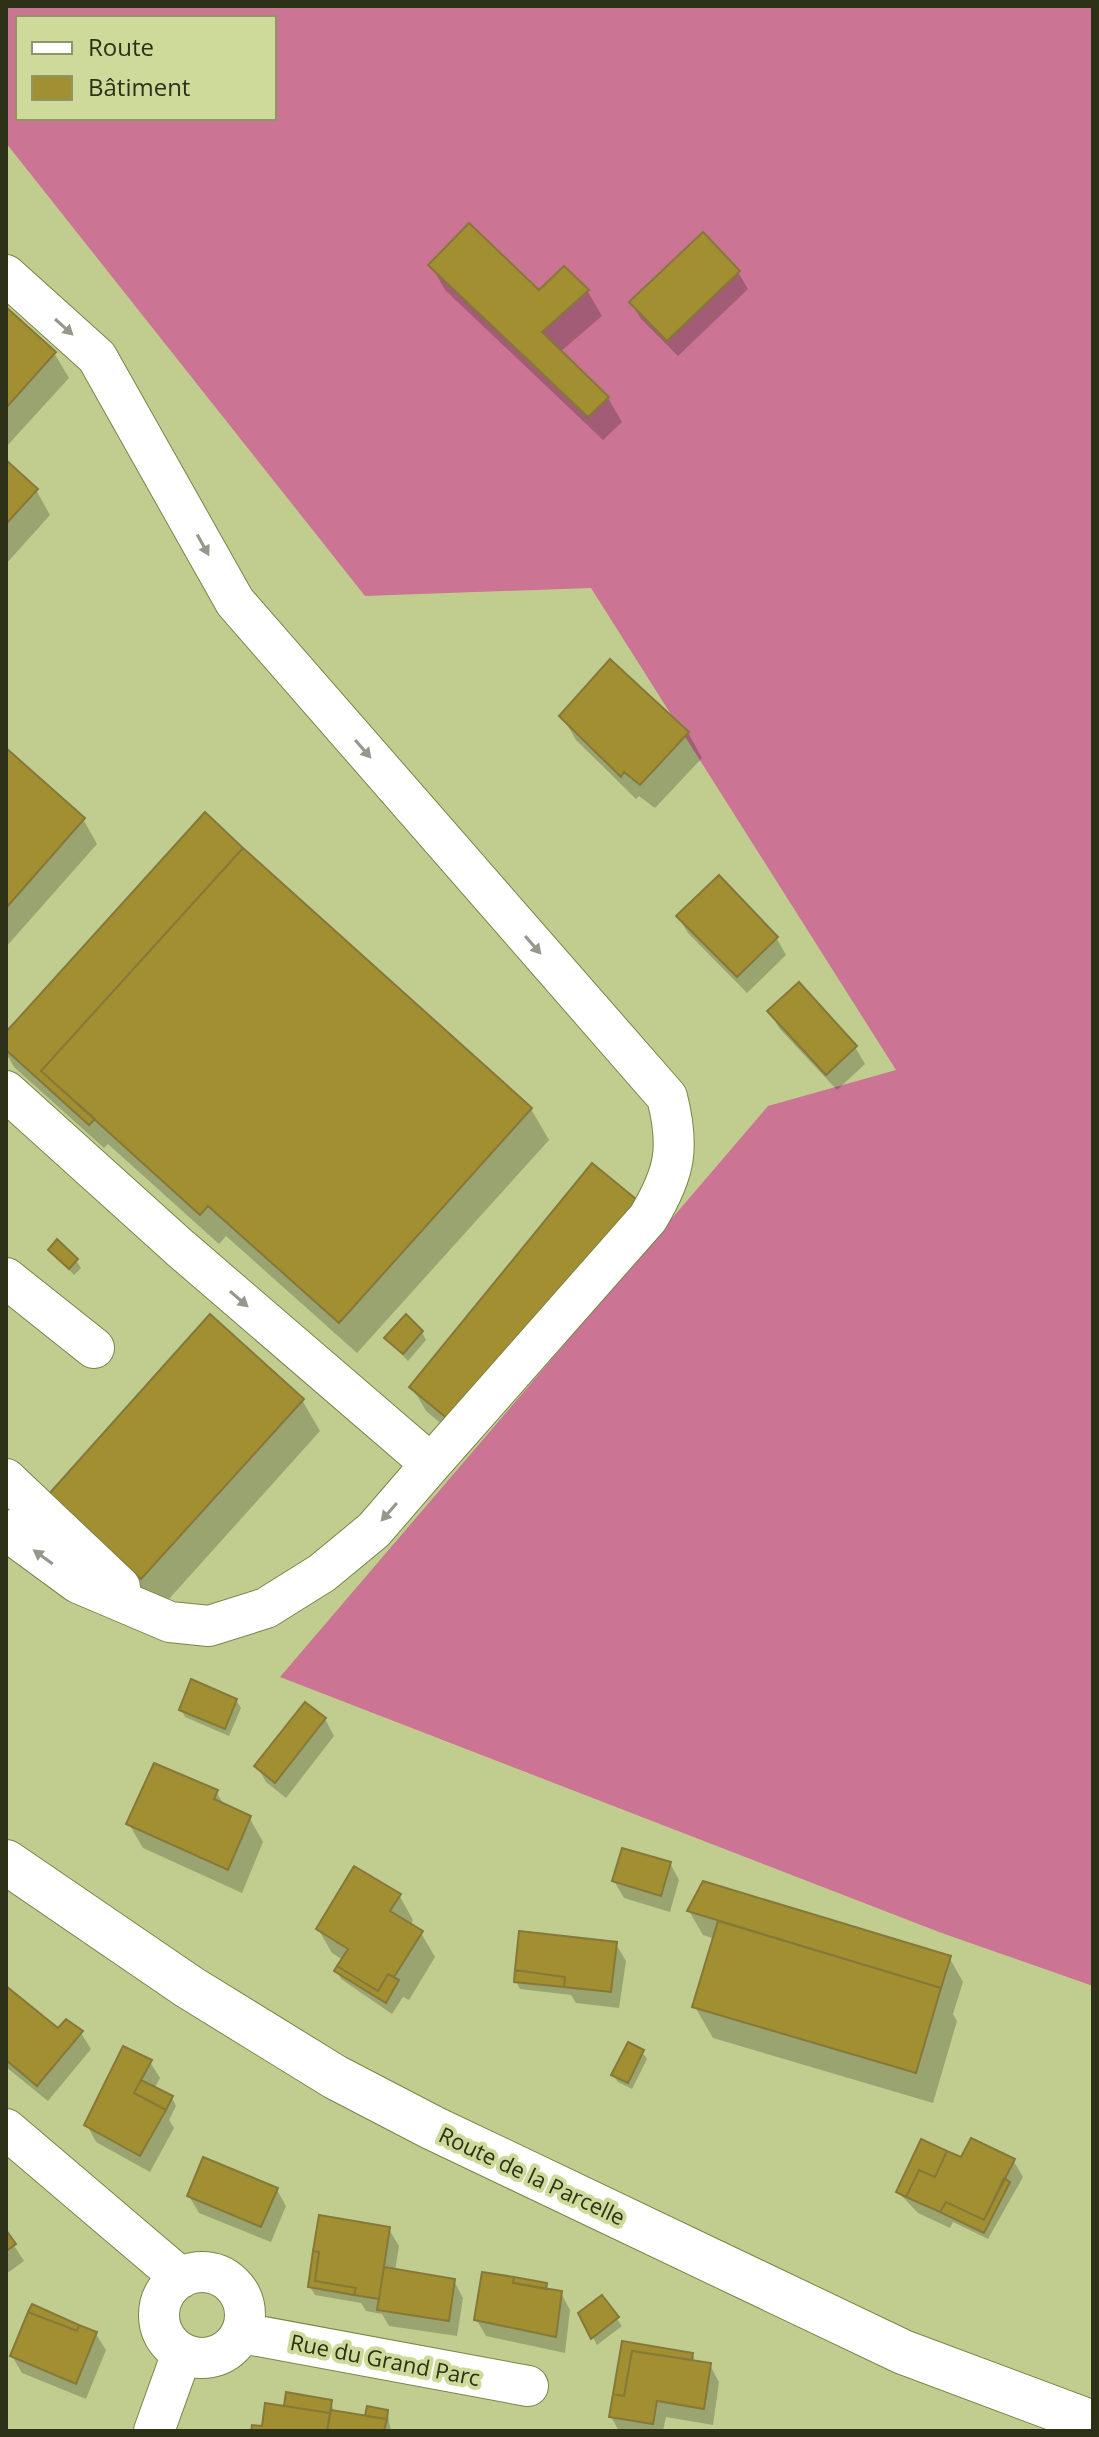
<svg xmlns="http://www.w3.org/2000/svg" width="1099" height="2437" font-family="'Open Sans',sans-serif">
<style>
.forest{fill:#cb7494;fill-rule:evenodd}
.shadow{fill:#0003}
.building{fill:#a28f31;stroke:#867839;stroke-width:2}
.lines{fill:none;stroke-linecap:round;stroke-linejoin:round}
.minor-casing{stroke:#7a8448;stroke-width:42}
.major-casing{stroke:#7a8448;stroke-width:46}
.minor{stroke:#fff;stroke-width:40}
.major{stroke:#fff;stroke-width:44}
.oneway{fill:#96988c}
.labels{text-anchor:middle;stroke-width:8;stroke-linejoin:round;paint-order:stroke}
.street-label{font-size:22px;fill:#2d3118;stroke:#ceda9a}
</style>
<rect width="100%" height="100%" fill="#c1cd8e"/>
<!-- forest -->
<path class="forest" d="M6,6H1093V1986L939,1932L280,1677L768,1106L896,1070L591,588L365,596L6,143ZM18,18H274V118H18Z"/>
<!-- shadow -->
<path class="shadow" d="M431,265L539,293L564,269L588,292L602,316L560,352L608,398L622,422L603,440L445,290Z
M738,272L748,289L678,356L641,319L631,302Z
M6,310L54,353L69,378L6,447Z
M6,463L36,490L50,515L6,564Z
M562,716L688,733L702,758L655,808L639,796L636,799L576,740Z
M6,751L83,819L97,844L6,947Z
M719,878L777,939L786,955L747,993L688,933L678,916Z
M770,1011L855,1047L865,1064L837,1090L779,1028Z
M6,1027L9,1032L531,1109L549,1140L357,1353L226,1236L219,1244L108,1144L104,1148L14,1067L6,1053Z
M592,1166L469,1447L426,1411L412,1387Z
M51,1250L76,1260L81,1268L74,1275Z
M422,1332L426,1340L408,1361L387,1338Z
M302,1400L320,1431L160,1609L68,1526Z
M236,1700L241,1708L229,1736L185,1717L181,1709Z
M325,1719L334,1736L286,1798L266,1782L257,1766Z
M216,1792L225,1806L249,1817L263,1842L242,1893L143,1848L129,1824Z
M670,1863L679,1880L670,1912L624,1898L614,1881Z
M399,1895L413,1920L410,1926L421,1933L435,1957L409,2000L403,1997L392,2014L341,1979L337,1971L343,1960L332,1953L318,1929Z
M689,1911L949,1957L963,1982L953,2014L957,2021L933,2103L713,2038L695,2007L715,1939L703,1935Z
M616,1944L626,1961L619,2008L576,2003L571,1995L520,1989L516,1981Z
M6,1988L59,2031L81,2033L91,2049L48,2101L6,2067Z
M642,2052L647,2059L632,2089L618,2082L613,2075Z
M150,2062L160,2078L154,2089L172,2098L176,2106L169,2120L174,2128L150,2172L96,2142L87,2125Z
M962,2160H1013L1023,2177L988,2239L953,2222L950,2228L918,2213L898,2192Z
M277,2190L286,2206L271,2242L199,2213L189,2196Z
M389,2229L399,2246L395,2271L454,2281L463,2298L457,2336L389,2326L382,2314L366,2311L361,2303L315,2295L310,2287Z
M6,2233L24,2261L6,2274Z
M545,2285L549,2291L561,2293L570,2310L565,2353L486,2336L476,2319Z
M601,2297L622,2326L597,2345L581,2314Z
M96,2334L106,2350L86,2399L22,2373L12,2356Z
M624,2344L692,2355L697,2363L710,2365L719,2382L713,2425L666,2417L663,2431H619L611,2417Z
M331,2402L335,2414L369,2419L387,2412L391,2431H253L264,2429L286,2408Z"/>
<!-- building -->
<path class="building" d="M469,223L539,290L564,266L589,290L542,332L609,397L588,417L428,265Z
M703,232L740,271L667,341L629,302Z
M6,307L56,352L6,408Z
M6,460L38,489L6,524Z
M610,659L689,732L640,785L624,772L621,777L559,716Z
M6,748L85,818L6,908Z
M205,812L243,848L41,1071L95,1119L89,1125L6,1050V1032Z
M243,848L532,1108L339,1323L208,1206L200,1215L41,1071Z
M719,875L778,937L737,977L676,916Z
M799,982L857,1046L826,1075L767,1011Z
M592,1163L637,1200L454,1424L409,1387Z
M57,1239L78,1259L69,1269L48,1250Z
M210,1314L304,1399L141,1579L48,1495Z
M406,1314L423,1331L403,1354L384,1338Z
M191,1679L237,1699L225,1729L179,1710Z
M305,1702L326,1718L275,1783L254,1766Z
M154,1763L218,1790L214,1799L251,1816L228,1870L126,1824Z
M622,1848L671,1862L661,1896L612,1881Z
M354,1866L401,1894L390,1911L423,1931L394,1977L388,1974L378,1991L337,1966L348,1949L316,1929Z
M703,1881L951,1956L941,1988L687,1911Z
M718,1921L941,1988L916,2073L692,2007Z
M519,1931L617,1942L611,1992L564,1987L565,1977L515,1970Z
M337,1966L378,1991L388,1974L399,1980L386,2003L334,1971Z
M515,1970L565,1977L564,1987L514,1982Z
M6,1986L58,2028L66,2019L83,2031L37,2086L6,2060Z
M628,2042L644,2050L628,2083L611,2075Z
M123,2046L152,2060L134,2093L166,2110L140,2156L84,2125Z
M141,2080L173,2096L166,2110L134,2093Z
M971,2138L1015,2159L984,2220L946,2202L940,2212L906,2197L919,2170L935,2177L947,2151L961,2157Z
M921,2139L947,2151L935,2177L919,2170L906,2197L896,2192Z
M203,2157L278,2188L261,2227L187,2196Z
M1004,2178L1010,2182L984,2233L940,2212L946,2202L984,2220Z
M319,2215L390,2227L379,2299L354,2295L356,2288L315,2281L319,2252L313,2251Z
M6,2230L16,2244L6,2251Z
M313,2251L319,2252L315,2281L356,2288L354,2295L308,2287Z
M384,2267L455,2279L449,2321L377,2310Z
M482,2272L514,2277L513,2283L562,2291L556,2337L474,2320Z
M514,2277L547,2283L546,2289L513,2283Z
M602,2295L619,2317L591,2339L578,2313Z
M32,2304L79,2325L77,2331L28,2312Z
M28,2312L77,2331L79,2325L97,2332L76,2384L10,2356Z
M622,2341L693,2353L692,2360L632,2351L624,2396L613,2394Z
M632,2351L711,2363L704,2409L657,2401L653,2424L609,2417L613,2394L624,2396Z
M286,2392L332,2400L330,2413L284,2406Z
M265,2403L330,2413L327,2431H251L252,2425L262,2426Z
M367,2406L388,2410L387,2419L365,2416Z
M331,2410L387,2419L384,2431H327Z"/>
<g class="lines">
<!-- minor casing -->
<g class="minor-casing">
<path id="minor" d="M6,275L97,357L235,602L667,1097C680,1148 675,1173 648,1218L431,1464
M6,1091L180,1248L431,1464L374,1530L322,1573L266,1608L209,1626L170,1622L78,1583L6,1530
M6,1278L94,1348
M6,1479L120,1587
M6,2129L181,2278
M159 2315a43 43 0 1 1 86 0a43 43 0 1 1-86 0Z
M242,2333L528,2386
M154,2431L182,2353"/>
</g>
<!-- major casing -->
<g class="major-casing">
<path id="major" d="M6,1862L189,1987L335,2077L433,2128L903,2352L1093,2423"/>
</g>
<!-- minor -->
<use href="#minor" class="minor"/>
<!-- major -->
<use href="#major" class="major"/>
</g>
<!-- one-way arrows -->
<defs><path id="oneway-solid" d="M-6-.8H1V-3.2L6.5 0L1 3.2V.8H-6Z" transform="scale(2)"/></defs>
<g class="oneway">
<use href="#oneway-solid" transform="translate(64 327) rotate(42)"/>
<use href="#oneway-solid" transform="translate(203 545) rotate(61)"/>
<use href="#oneway-solid" transform="translate(363 749) rotate(49)"/>
<use href="#oneway-solid" transform="translate(533 945) rotate(49)"/>
<use href="#oneway-solid" transform="translate(239 1299) rotate(41)"/>
<use href="#oneway-solid" transform="translate(389 1512) rotate(131)"/>
<use href="#oneway-solid" transform="translate(43 1557) rotate(-144)"/>
</g>
<g class="labels">
<!-- street labels -->
<g class="street-label">
<text transform="translate(532 2176) rotate(25)" y="8">Route de la Parcelle</text>
<text transform="translate(385 2360) rotate(11)" y="8">Rue du Grand Parc</text>
</g>
</g>
<!-- border -->
<rect width="1099" height="2437" fill="none" stroke="#2d3118" stroke-width="16"/>
<!-- legend -->
<rect x="16" y="16" width="260" height="104" fill="#ceda9a" stroke="#8e9666" stroke-width="2"/>
<rect x="32" y="42" width="40" height="12" fill="#ffffff" stroke="#8e9666" stroke-width="2"/>
<text x="88" y="56" font-size="24" fill="#2d3118">Route</text>
<rect x="32" y="76" width="40" height="24" fill="#a28f31" stroke="#8e9666" stroke-width="2"/>
<text x="88" y="96" font-size="24" fill="#2d3118">Bâtiment</text>
</svg>
